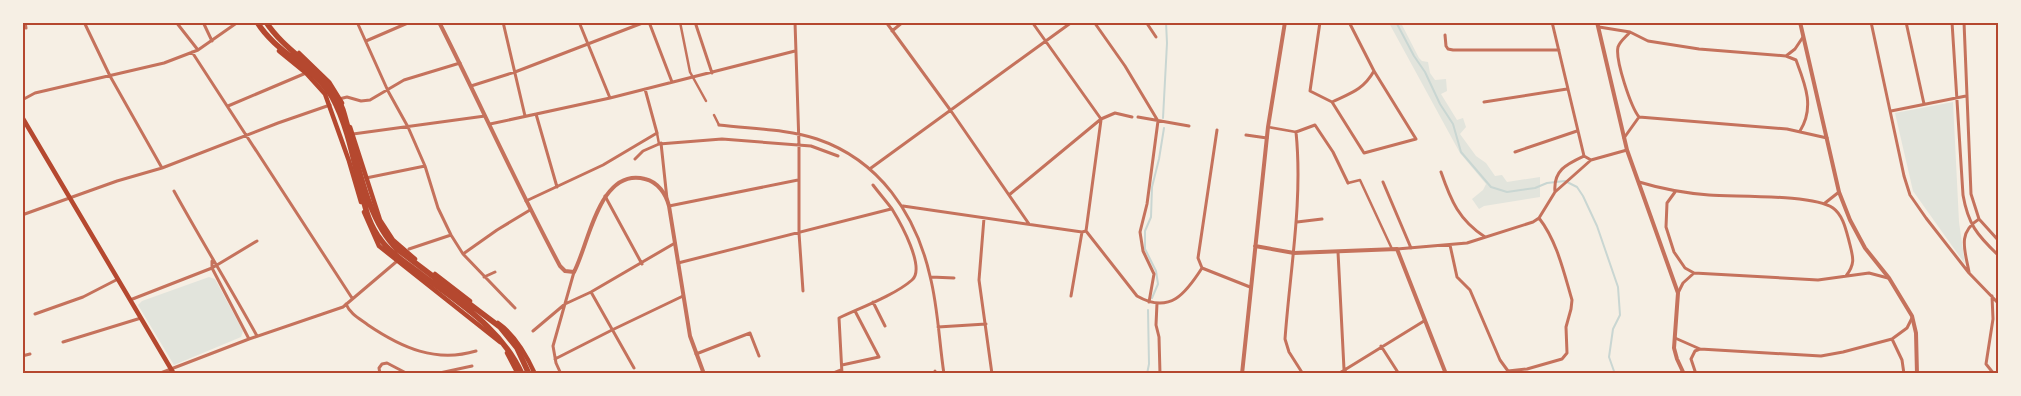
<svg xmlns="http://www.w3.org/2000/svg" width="2021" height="396" font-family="Helvetica,sans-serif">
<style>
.green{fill:#e2e4dc}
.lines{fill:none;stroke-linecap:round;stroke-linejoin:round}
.stream{stroke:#c9d6d2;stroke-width:2}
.pedestrian{stroke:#c5725c;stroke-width:2.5}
.minor{stroke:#c5725c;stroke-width:3}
.tertiary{stroke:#c5725c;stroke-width:4}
.secondary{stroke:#b5482f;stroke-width:4.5}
.motorway{stroke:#b5482f;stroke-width:5.5}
.neatline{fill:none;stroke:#b5482f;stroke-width:2}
</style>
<rect width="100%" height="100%" fill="#f6efe4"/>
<!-- green -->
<path class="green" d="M1389,23H1401L1419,58L1422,61L1428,62L1430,73L1435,80L1446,79L1447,91L1441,94L1457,120L1463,118L1466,127L1460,134L1476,156L1486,163L1495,176L1502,175L1507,182L1540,177V197L1484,206L1479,209L1472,199L1483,190L1486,184L1460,153Z
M1953,102L1959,222L1965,264L1913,191L1895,113Z
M209,277L215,279L243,331L241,337L174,365L138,305L142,301Z"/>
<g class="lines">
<!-- stream -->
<path class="stream" d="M1396,22L1414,56L1425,72L1440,104L1453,124L1461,152L1491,187L1507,192L1535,188L1547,183L1565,181L1577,187L1583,196L1597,226L1618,287L1620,315L1613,329L1609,357L1615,374
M1163,118L1167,43L1166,22
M1152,298L1158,284L1156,271L1145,249V231L1151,217L1152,187L1159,159L1164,128
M1147,374L1149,364L1148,310"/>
<!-- pedestrian -->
<path class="pedestrian" d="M680,22L690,72L706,101
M714,115L719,125
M1268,127L1296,132
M657,133L659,144
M1348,183L1360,180L1392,249"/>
<!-- minor -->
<path class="minor" d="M25,22L26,28
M84,22L110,76L162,168
M176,22L198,50
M203,22L212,41
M357,22L388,91L408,127L425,166L438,208L451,235L463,254L515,308
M503,22L525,116
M579,22L610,98
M649,22L672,82
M695,22L712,73
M795,22L799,145V233L803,291
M886,22L951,111L1029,224
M1032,22L1101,119
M1094,22L1125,66L1158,121L1147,204L1140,232L1143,251L1154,274L1149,302
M1146,22L1156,37
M1320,22L1310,91L1332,102L1364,153L1416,139L1374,71L1349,22
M1552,22L1584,156
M1871,22L1904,176L1910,195L1926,218L1969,273L1998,303
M1906,22L1924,104
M1952,22L1963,195C1968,224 1977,235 1998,255
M1964,22L1971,194L1979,219L1998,240
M1599,27L1630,32L1648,41L1699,49L1786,56L1795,49L1803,37
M892,31L903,22
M1630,32C1626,37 1620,41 1618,47C1615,60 1631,107 1639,117L1787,129L1827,138
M1445,35L1446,46L1448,49L1453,50H1559
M366,41L410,22
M192,52L352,298
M1786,56L1796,60C1805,84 1815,107 1800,131
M471,86L515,72L645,22
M339,99L347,97L361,101L370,100L404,80L460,63
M22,100L35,93L164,63L198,50L238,22
M1332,102C1351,93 1363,90 1374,71
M1484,102L1567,89
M228,106L306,73
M1891,111L1966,96
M536,114L557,187
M1138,117L1189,126
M490,124L610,98L795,51
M719,125C751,129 787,129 817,139C879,160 916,214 930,276C938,307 939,341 944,374
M353,134L485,116
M1246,135L1267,138
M1624,138L1639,117
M661,143L667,199
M1515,152L1577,131
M635,159L643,151L659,144L722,139L811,146L838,156
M871,168L1072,22
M1441,172C1451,201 1459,220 1485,237
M366,178L425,166
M1383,182L1411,248
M1639,182C1662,189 1684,193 1709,195C1736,197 1813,194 1833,208C1843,215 1846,230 1849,241C1853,257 1856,263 1846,276
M174,191C201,240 230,287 257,336
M1555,192C1553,170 1567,164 1584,156L1591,160
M1675,192L1667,203L1666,227L1674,252L1685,268L1694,273
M1009,195L1101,119L1115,113L1132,117
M605,196L642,264
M526,201L603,165L657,133L645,89
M1825,203L1839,192
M669,206L798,180
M903,206L1082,232L1086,231
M22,215L117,181L162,168L278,123L330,105
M984,218L979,280L992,374
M1297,222L1322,219
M1086,231L1137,296C1170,315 1186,293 1202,268
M1086,231L1101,120
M1450,245L1457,277L1470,290L1500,360L1508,371L1527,369L1562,359L1567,353L1566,327L1571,309L1572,300C1564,273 1557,241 1539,218
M409,249L451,235
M1397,249L1467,243L1533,222L1539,218L1555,192L1591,160L1627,150
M1338,252L1344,369L1347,374
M463,254L497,230L530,210
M212,261V268L249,339
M678,263L891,209
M1202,268L1198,258L1217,130
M1202,268L1250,287
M1969,272C1965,250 1957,233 1979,219
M484,277L495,272
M931,277L954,278
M591,292L634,368
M1678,293L1683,283L1694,273L1818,280L1869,273L1888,278
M1071,296L1082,232
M1992,296L1993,319L1986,364L1994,374
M130,300L212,268L257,241
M873,302L885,326
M1157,303L1156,325L1159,337L1160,374
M346,304C350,314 360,319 368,325C402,348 436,363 476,351
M35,314L83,297L118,279
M938,327L986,324
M533,331L565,304L591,292L675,243
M1675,338L1700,349L1821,356L1843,352L1892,339L1907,328L1912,318
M1892,339L1902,360L1904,374
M63,342L141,318
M1381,346L1399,374
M696,354L750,333L759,356
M22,356L30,354
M555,359L612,330L683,296
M842,365L879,357L855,311
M935,371V374
M158,374L249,339L343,307L396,262
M380,374L379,368L382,364L387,363L408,374
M435,374L472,366
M561,374L556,363L553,346L574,272
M831,374L841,370
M842,374L839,318C860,308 895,295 912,280C926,268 900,222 892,209C886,201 879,193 873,185
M1303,374L1289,352L1285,339C1290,270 1303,201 1296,132L1315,125L1333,152L1348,183
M1338,374L1424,321
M1696,374L1691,359L1695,351L1700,349"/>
<!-- tertiary -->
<path class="tertiary" d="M439,22C480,103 517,186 560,266L565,271L574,272C589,244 599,167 645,179C658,182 666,194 669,206L690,336L704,374
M1597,22L1627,150L1678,293L1674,348L1677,359L1684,374
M1800,22L1839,192L1850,220L1865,248L1889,278L1912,316L1916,333L1917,374
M1255,246L1294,253L1397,249L1446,374
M1242,374L1268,127L1285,22"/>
<!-- secondary -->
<path class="secondary" d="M279,51L306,73L325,94L349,161L361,202
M299,53L329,82L342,103
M22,117L174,374
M350,127L380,220L393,240L415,259
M364,212L379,246L500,342
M435,274L470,301
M498,323C515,335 526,354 535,374
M507,353L518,374"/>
<!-- motorway -->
<path class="motorway" d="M257,22C276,53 314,67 332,97C348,126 354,163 362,195C366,211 370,226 381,240C390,253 405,262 418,272C458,303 500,326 522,374
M266,22C288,56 329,71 343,110C356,152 365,218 397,249L500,327L517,348L529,374"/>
</g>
<!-- border -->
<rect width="2021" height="396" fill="none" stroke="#f6efe4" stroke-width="48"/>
<rect x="24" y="24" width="1973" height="348" class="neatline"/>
</svg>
